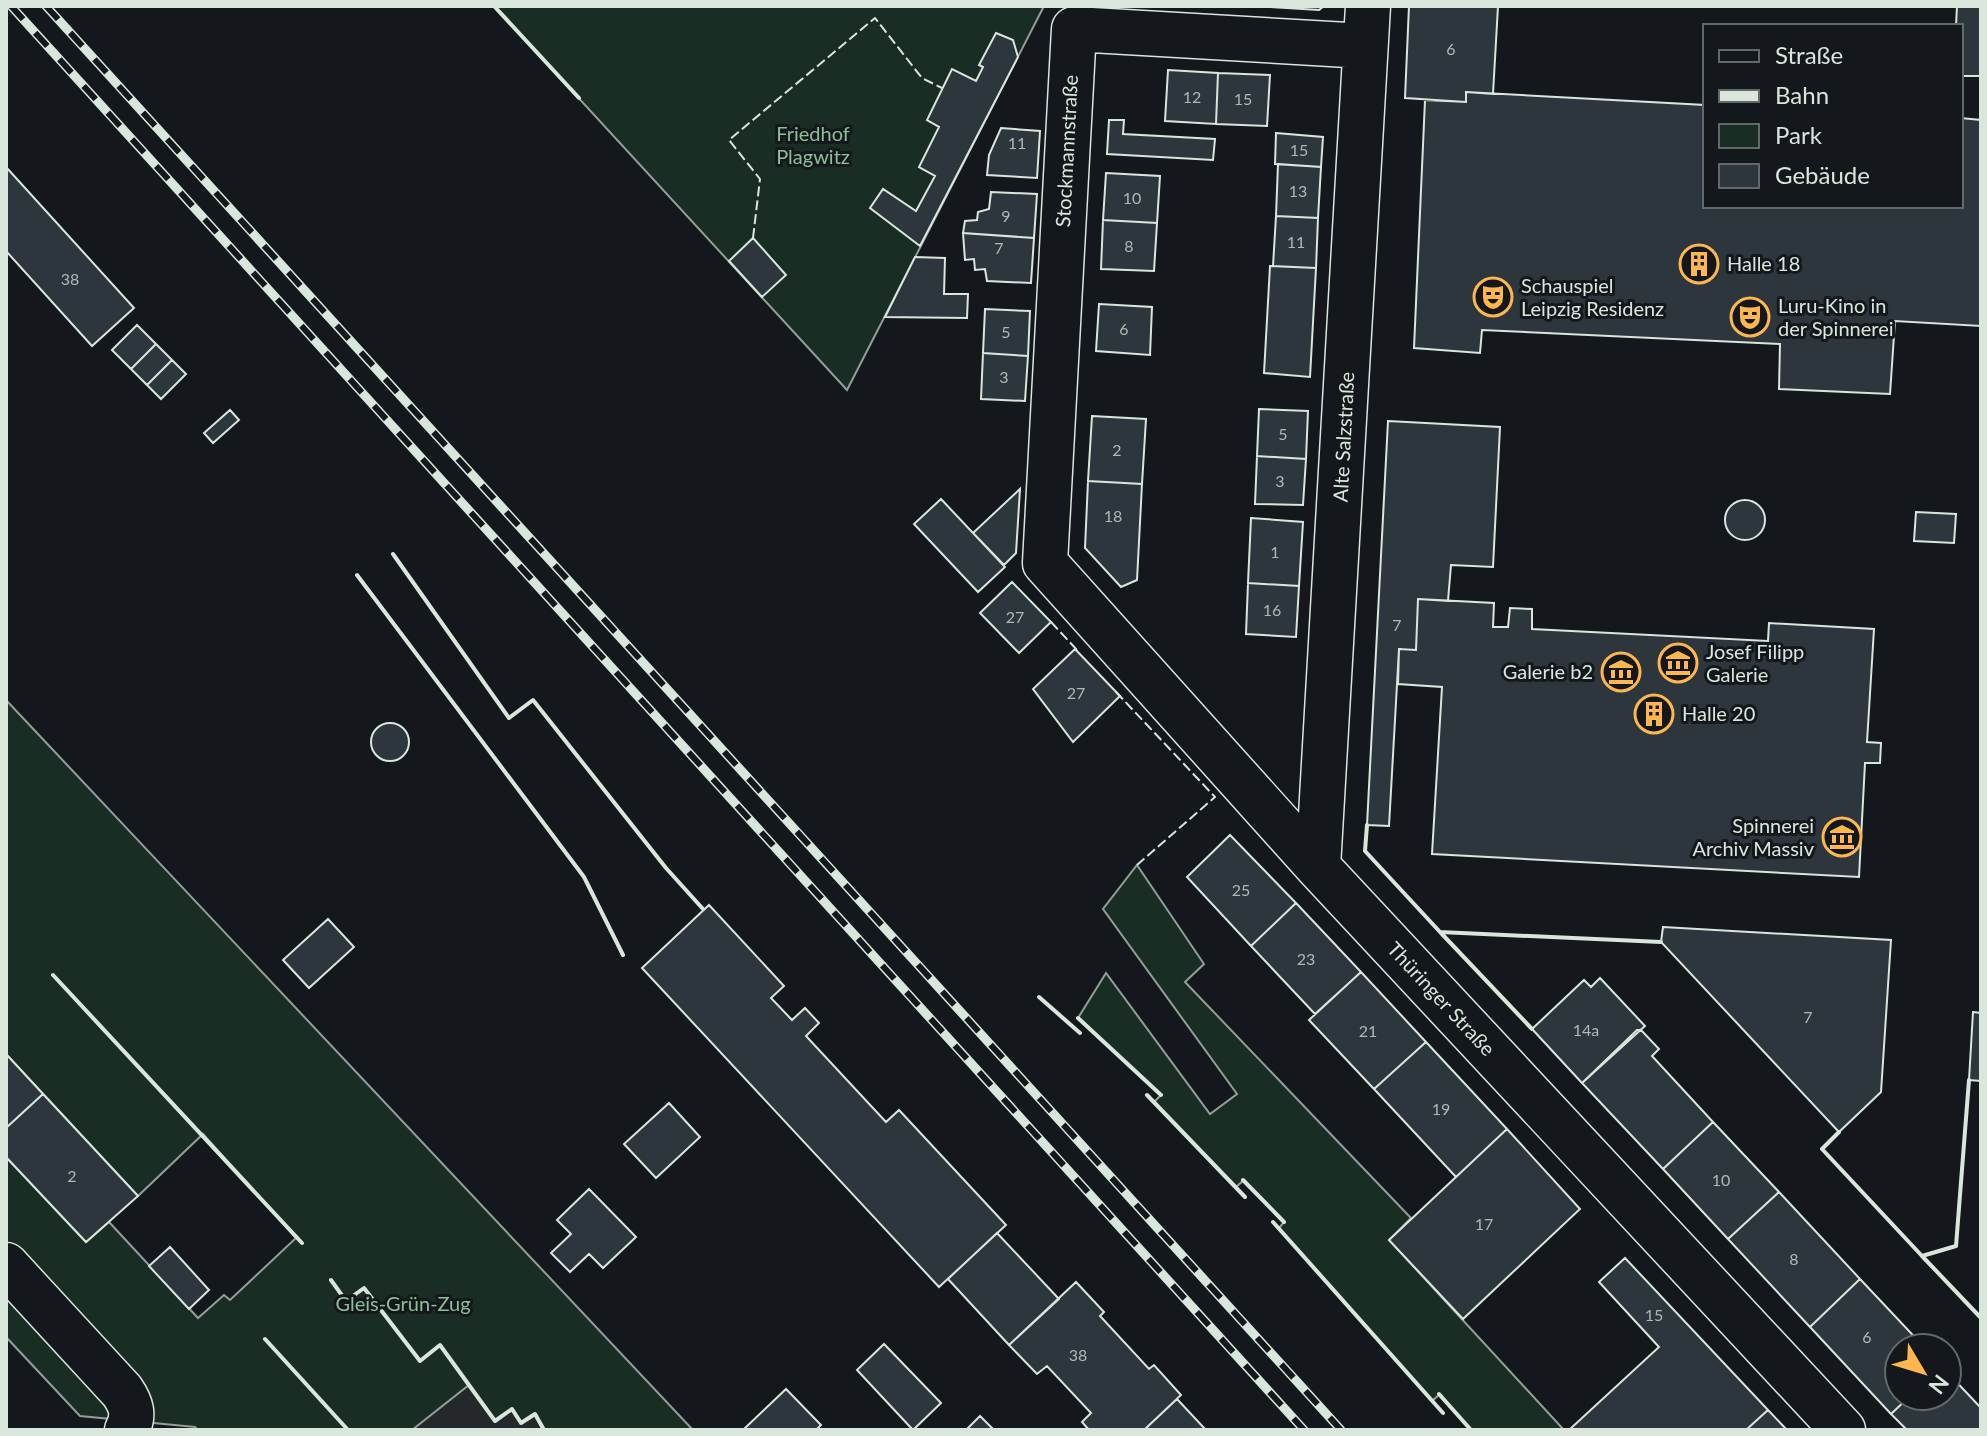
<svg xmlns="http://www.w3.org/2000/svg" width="1987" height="1436" font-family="Lato,sans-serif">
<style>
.green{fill:#1a2d24;stroke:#939e99;stroke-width:2}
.parking{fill:#24282b;stroke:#939e99;stroke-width:2}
.building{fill:#2c363c;stroke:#d8e6dc;stroke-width:2}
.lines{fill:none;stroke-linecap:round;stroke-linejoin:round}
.minor-casing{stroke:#d8e6dc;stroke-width:47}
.minor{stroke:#14181c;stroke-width:44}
.rail-casing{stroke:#d8e6dc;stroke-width:9}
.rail{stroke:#14181c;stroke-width:6;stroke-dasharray:18;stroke-linecap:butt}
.fence{stroke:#d8e6dc;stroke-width:2;stroke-dasharray:10 4;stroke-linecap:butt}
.wall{stroke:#d8e6dc;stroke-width:4}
.labels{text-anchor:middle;stroke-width:6;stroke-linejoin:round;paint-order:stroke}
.number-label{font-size:16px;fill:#adbab4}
.park-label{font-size:20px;fill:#8ac095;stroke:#14181c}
.street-label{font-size:20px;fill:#d8e6dc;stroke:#14181c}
.poi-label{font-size:20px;fill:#d8e6dc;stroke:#14181c;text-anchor:start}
</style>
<rect width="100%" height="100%" fill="#14181c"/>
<!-- green -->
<path class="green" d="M494,6H1044L847,390Z
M6,700L693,1430H198L195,1427L80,1416L6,1337V1157L86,1242L109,1222L198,1318L224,1295L230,1300L296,1238L203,1134L138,1196L6,1054Z
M1137,865L1204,964L1185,982L1411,1218L1389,1240L1564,1430H1471L1439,1395L1432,1401L1279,1228L1284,1222L1244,1180L1236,1187L1154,1102L1161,1095L1078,1018L1106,973L1210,1114L1237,1094L1103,909Z"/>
<!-- parking -->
<path class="parking" d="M469,1385L495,1420L512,1409L521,1422L535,1414L544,1430H412Z"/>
<!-- building -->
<path class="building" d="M1255,6H1324L1319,10Z
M1409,6H1498L1493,94L1466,92V102L1405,98Z
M1957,6H1981V76H1961V26H1956Z
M996,33L1013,40L1018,57L920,246L870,208L883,189L916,211L935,176L919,167L939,127L927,120L952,69L976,81L983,67L979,65Z
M1168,70L1218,73L1216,124L1165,121Z
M1218,73L1270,75L1267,126L1216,124Z
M1466,92L1705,105V206H1961V118L1981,120V326L1895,321L1890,394L1779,389L1780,344L1482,330L1480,353L1414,348L1425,100L1466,102Z
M1109,120H1124L1123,134L1215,139L1213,160L1107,154Z
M1001,128L1040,131L1037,178L987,175L989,155Z
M1276,133L1323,137L1321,167L1275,164Z
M1278,164L1321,167L1318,218L1276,216Z
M6,167L134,308L92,346L6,251Z
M1106,173L1160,176L1157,223L1103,220Z
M991,192L1037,194L1034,238L963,233L965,221L977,220L978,212L989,209Z
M1276,216L1318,218L1316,268L1273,266Z
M1103,220L1157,223L1154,271L1101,269Z
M963,233L1034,238L1031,283L987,281L985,269L975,270L974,259L965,260Z
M753,238L786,275L762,297L729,261Z
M915,257L945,258L944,294H968L967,318L885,317Z
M1270,266L1316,268L1310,377L1264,373Z
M1099,304L1152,307L1150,355L1096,351Z
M985,309L1030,311L1028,356L983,353Z
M137,325L156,344L131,369L112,350Z
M156,344L172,360L147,385L131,369Z
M983,353L1028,356L1025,401L981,399Z
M172,360L186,374L161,399L147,385Z
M1259,409L1308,411L1306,459L1257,456Z
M230,410L239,420L213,443L204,433Z
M1092,416L1146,419L1142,484L1088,481Z
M1388,421L1500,427L1493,567L1451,565L1448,601L1418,599L1416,650L1399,649L1389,826L1367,825Z
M1257,456L1306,459L1303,505L1255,504Z
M1088,481L1142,484L1137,580L1121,587L1085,548Z
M1020,489L1016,553L1004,565L973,533Z
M941,499L1005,567L978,592L914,524Z
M1725 520a20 20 0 1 1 40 0a20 20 0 1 1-40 0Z
M1916,512L1956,514L1954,543L1914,541Z
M1251,518L1303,522L1299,586L1248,583Z
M1012,582L1051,622L1019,653L980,613Z
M1248,583L1299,586L1296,637L1246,634Z
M1418,599L1494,603L1493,627H1508L1510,608L1532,609V629L1768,641L1769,623L1874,629L1867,742L1881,743L1880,763H1865L1859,877L1432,854L1442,687L1398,684L1399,649L1416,650Z
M1075,649L1120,696L1073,742L1033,689Z
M371 742a19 19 0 1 1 38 0a19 19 0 1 1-38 0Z
M1230,835L1296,903L1251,946L1187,877Z
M1296,903L1361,972L1315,1014L1251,946Z
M709,905L784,986L771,998L792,1020L805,1008L819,1023L806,1036L886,1122L899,1110L1006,1225L939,1287L642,968Z
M328,919L354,947L309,988L283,960Z
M1663,927L1891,940L1881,1092L1839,1132L1661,942Z
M1361,972L1426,1042L1374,1089L1309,1020Z
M1600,978L1645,1026L1582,1083L1532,1029L1584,980L1591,987Z
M1973,1012L1981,1013V1081L1969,1080Z
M1637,1030H1641L1659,1049L1652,1056L1713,1122L1663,1169L1582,1083Z
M1426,1042L1507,1129L1456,1177L1374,1089Z
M6,1054L43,1094L6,1128Z
M43,1094L138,1196L86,1242L6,1157V1128Z
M669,1103L700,1137L656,1178L624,1144Z
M1713,1122L1779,1192L1728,1239L1663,1169Z
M1507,1129L1580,1209L1463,1319L1389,1240Z
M589,1189L636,1237L603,1268L589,1254L570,1272L551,1253L571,1234L557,1220Z
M1779,1192L1860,1279L1810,1327L1728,1239Z
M997,1233L1059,1299L1009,1345L948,1279Z
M170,1247L209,1290L189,1309L149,1266Z
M1625,1258L1768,1410L1746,1430H1569L1659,1347L1599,1282Z
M1860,1279L1925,1348H1899V1396H1910L1891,1414L1810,1327Z
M1076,1282L1104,1312L1100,1316L1149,1369L1154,1365L1181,1395L1144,1430H1089L1082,1422L1091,1413L1047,1366L1037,1374L1009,1345Z
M884,1344L941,1403L913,1430L857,1370Z
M1947,1372L1981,1408V1430H1907L1891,1414L1910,1396H1947Z
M786,1389L821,1425L816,1430H743Z
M1177,1399L1206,1430H1144Z
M1768,1410L1787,1430H1746Z
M980,1416L994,1430H966Z"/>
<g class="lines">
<!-- minor casing -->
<g class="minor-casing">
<path id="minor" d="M1365,46L1074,29L1045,563L1318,867L1843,1430
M1318,867L1368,6
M6,1265L122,1391C131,1404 135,1415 127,1430"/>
</g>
<!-- minor -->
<use href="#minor" class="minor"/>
<!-- rail casing -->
<g class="rail-casing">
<path id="rail" d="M11,6L1304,1430
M46,6L1341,1430"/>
</g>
<!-- rail -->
<use href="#rail" class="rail"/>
<!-- fence -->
<path class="fence" d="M753,238L760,179L729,140L875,18L922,78L942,88
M1051,622L1078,651
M1116,692L1215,797L1137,865"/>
<!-- wall -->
<path class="wall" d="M494,6L579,98
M393,554L509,718L533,700L666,868L703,909
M357,575L584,877L623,955
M1367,825L1365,851L1440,932L1661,942
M1441,933L1532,1029
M53,975L302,1243
M1039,997L1080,1033
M1078,1018L1161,1095
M1969,1080L1956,1246L1922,1256L1981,1318
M1147,1095L1245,1197
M1839,1132L1822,1149L1922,1256
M1243,1180L1284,1222
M1273,1222L1443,1413
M331,1280L346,1301L364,1288L420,1361L440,1345L495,1421L512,1409L521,1423L535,1414L544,1430
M265,1339L348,1430
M1439,1394L1471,1430"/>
</g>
<!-- icons -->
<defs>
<g id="building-ring" transform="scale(2)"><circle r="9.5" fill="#14181c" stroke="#ffb74d" stroke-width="1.5"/><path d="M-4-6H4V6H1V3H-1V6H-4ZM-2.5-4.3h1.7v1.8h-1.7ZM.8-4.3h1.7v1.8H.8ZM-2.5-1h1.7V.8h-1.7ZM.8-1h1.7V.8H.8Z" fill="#ffb74d"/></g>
<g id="theatre-ring" transform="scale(2)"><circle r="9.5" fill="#14181c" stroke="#ffb74d" stroke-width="1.5"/><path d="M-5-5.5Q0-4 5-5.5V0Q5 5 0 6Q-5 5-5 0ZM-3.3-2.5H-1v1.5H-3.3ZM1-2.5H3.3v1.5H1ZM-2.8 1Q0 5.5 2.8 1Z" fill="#ffb74d"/></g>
<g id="museum-ring" transform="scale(2)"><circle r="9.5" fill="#14181c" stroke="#ffb74d" stroke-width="1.5"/><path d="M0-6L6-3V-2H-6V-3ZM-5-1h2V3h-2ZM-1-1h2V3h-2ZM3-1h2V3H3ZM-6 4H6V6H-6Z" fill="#ffb74d"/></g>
</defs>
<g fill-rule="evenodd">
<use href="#building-ring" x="1699" y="264"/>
<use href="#theatre-ring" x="1493" y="297"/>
<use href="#theatre-ring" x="1750" y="317"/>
<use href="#museum-ring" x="1678" y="663"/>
<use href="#museum-ring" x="1621" y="672"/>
<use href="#building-ring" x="1654" y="714"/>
<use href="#museum-ring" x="1842" y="837"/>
</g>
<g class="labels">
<!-- number labels -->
<g class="number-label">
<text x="1451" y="55">6</text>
<text x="1192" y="103">12</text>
<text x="1243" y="105">15</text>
<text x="1017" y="149">11</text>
<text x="1299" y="156">15</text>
<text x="1298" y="197">13</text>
<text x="1132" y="204">10</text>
<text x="1006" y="222">9</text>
<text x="1296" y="248">11</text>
<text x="1129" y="252">8</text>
<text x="999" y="254">7</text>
<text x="70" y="285">38</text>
<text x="1124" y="335">6</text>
<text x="1006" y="338">5</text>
<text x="1004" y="383">3</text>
<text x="1283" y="440">5</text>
<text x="1117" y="456">2</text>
<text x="1280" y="487">3</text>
<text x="1113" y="522">18</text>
<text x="1275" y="558">1</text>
<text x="1272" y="616">16</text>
<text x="1015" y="623">27</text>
<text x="1397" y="631">7</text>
<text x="1076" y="699">27</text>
<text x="1241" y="896">25</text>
<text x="1306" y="965">23</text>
<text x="1808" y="1023">7</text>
<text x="1586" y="1036">14a</text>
<text x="1368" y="1037">21</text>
<text x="1441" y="1115">19</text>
<text x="72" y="1182">2</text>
<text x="1721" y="1186">10</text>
<text x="1484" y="1230">17</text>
<text x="1794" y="1265">8</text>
<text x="1654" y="1321">15</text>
<text x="1867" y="1343">6</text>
<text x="1078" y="1361">38</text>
</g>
<!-- park labels -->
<g class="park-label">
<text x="813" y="141">Friedhof<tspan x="813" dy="23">Plagwitz</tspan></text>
<text x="403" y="1311">Gleis-Grün-Zug</text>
</g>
<!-- street labels -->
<g class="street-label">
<text transform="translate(1067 151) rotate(-87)" y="7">Stockmannstraße</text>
<text transform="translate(1344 437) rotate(-87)" y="7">Alte Salzstraße</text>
<text transform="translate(1441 999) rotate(47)" y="7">Thüringer Straße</text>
</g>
<!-- poi labels -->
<g class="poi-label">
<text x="1727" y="271">Halle 18</text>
<text x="1521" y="293">Schauspiel<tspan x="1521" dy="23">Leipzig Residenz</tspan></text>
<text x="1778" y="313">Luru-Kino in<tspan x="1778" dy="23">der Spinnerei</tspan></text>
<text x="1706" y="659">Josef Filipp<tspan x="1706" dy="23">Galerie</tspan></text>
<text x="1593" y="679" text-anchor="end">Galerie b2</text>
<text x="1682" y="721">Halle 20</text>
<text x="1814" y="833" text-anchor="end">Spinnerei<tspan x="1814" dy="23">Archiv Massiv</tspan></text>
</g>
</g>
<!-- border -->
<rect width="1987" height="1436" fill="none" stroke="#d8e6dc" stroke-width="16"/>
<!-- legend -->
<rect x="1703" y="24" width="260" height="184" fill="#14181c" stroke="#626a69" stroke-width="2"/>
<rect x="1719" y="50" width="40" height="12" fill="#14181c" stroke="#626a69" stroke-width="2"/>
<text x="1775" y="64" font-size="24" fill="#d8e6dc">Straße</text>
<rect x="1719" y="90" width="40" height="12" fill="#d8e6dc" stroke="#626a69" stroke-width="2"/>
<text x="1775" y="104" font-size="24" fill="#d8e6dc">Bahn</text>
<rect x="1719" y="124" width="40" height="24" fill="#1a2d24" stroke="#626a69" stroke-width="2"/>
<text x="1775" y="144" font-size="24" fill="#d8e6dc">Park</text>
<rect x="1719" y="164" width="40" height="24" fill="#2c363c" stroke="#626a69" stroke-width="2"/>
<text x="1775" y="184" font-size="24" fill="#d8e6dc">Gebäude</text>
<!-- north arrow -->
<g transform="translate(1923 1372) rotate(128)"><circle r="38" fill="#14181c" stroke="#626a69" stroke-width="2"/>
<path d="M0-6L14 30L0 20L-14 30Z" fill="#ffb74d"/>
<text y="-12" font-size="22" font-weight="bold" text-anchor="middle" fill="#d8e6dc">N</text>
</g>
</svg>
